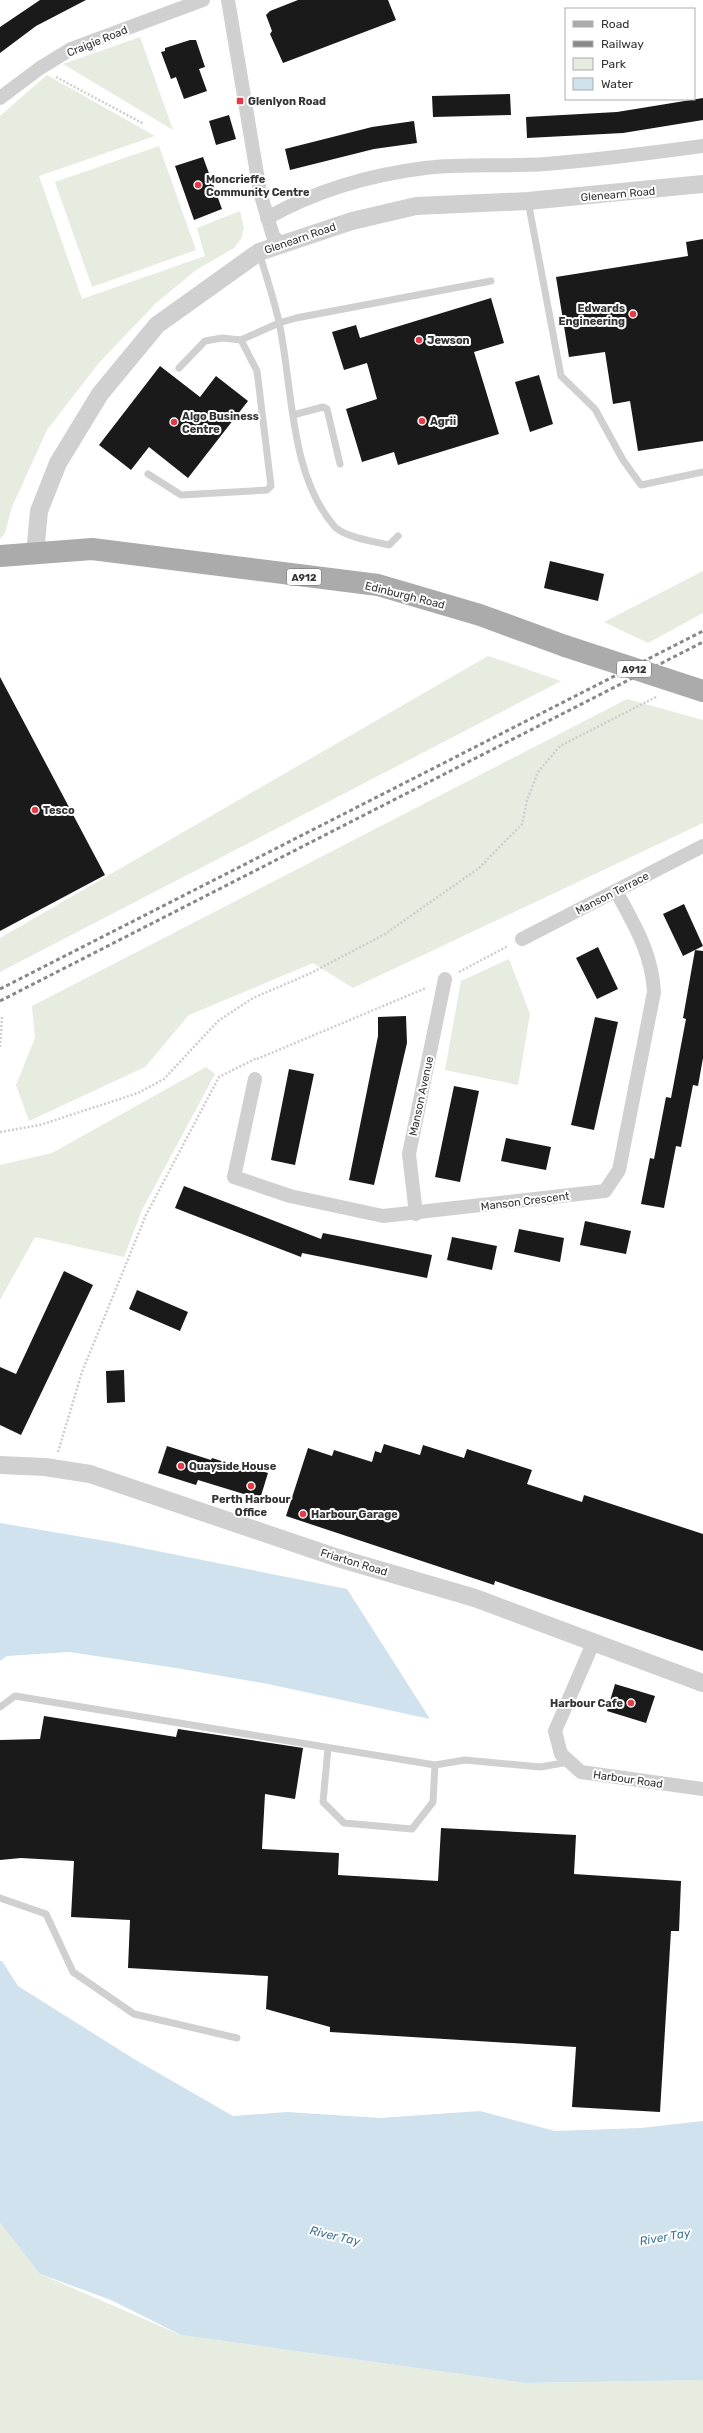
<svg xmlns="http://www.w3.org/2000/svg" width="703" height="2433" font-family="Rubik,sans-serif">
<style>
.green{fill:#e6ecdf}
.water{fill:#cfe2ee}
.building{fill:#1a1a1a}
.lines{fill:none;stroke-linecap:round;stroke-linejoin:round}
.path{stroke:#cdcdcd;stroke-width:2.5;stroke-dasharray:2 2;stroke-linecap:butt}
.service{stroke:#d0d0d0;stroke-width:7}
.minor{stroke:#d0d0d0;stroke-width:14}
.tertiary{stroke:#d0d0d0;stroke-width:18}
.primary{stroke:#ababab;stroke-width:22}
.rail{stroke:#888;stroke-width:3;stroke-dasharray:4 3;stroke-linecap:butt}
.primary-bridge{stroke:#ababab;stroke-width:22}
.poi-dot{fill:#e63946;stroke:#fff;stroke-width:1.5}
.labels{text-anchor:middle;stroke-width:4;stroke-linejoin:round;paint-order:stroke}
.shield{fill:#fff;stroke:#707070;stroke-width:1}
.shield-label{font-size:10px;font-weight:bold;fill:#333}
.street-label{font-size:11px;fill:#333;stroke:#fff}
.poi-label{font-size:11px;font-weight:bold;fill:#333;stroke:#fff;text-anchor:start}
.water-label{font-size:12px;font-style:italic;fill:#3f7597;stroke:#fff}
</style>
<rect width="100%" height="100%" fill="#fff"/>
<!-- green -->
<path class="green" d="M140,37L173,130L63,64Z
M47,75L155,136L39,176L82,299L205,256L197,228L240,211L244,228L241,239L234,248L196,270L156,303L98,364L47,430L12,507L5,533L0,539V116Z
M159,146L196,250L92,287L55,182Z
M703,571V613L648,643L604,622Z
M488,656L561,681L0,972V938Z
M627,699L703,720V823L353,988L313,963L189,1015L145,1067L29,1121L16,1085L35,1038L32,1006Z
M509,959L530,1014L518,1085L445,1070L461,981Z
M206,1067L215,1074L142,1210L124,1257L35,1237L0,1300V1165L52,1153Z
M0,2223L40,2274L181,2335L524,2383L703,2380V2433H0Z"/>
<!-- water -->
<path class="water" d="M0,1523L112,1542L347,1589L430,1719L268,1684L176,1668L69,1652L7,1656L0,1661Z
M0,1961H2L18,1986L134,2059L233,2116L287,2112L380,2118L480,2111L555,2131L641,2128L703,2121V2380L524,2383L181,2335L111,2300L40,2274L0,2223Z"/>
<!-- building -->
<path class="building" d="M40,0H86L36,26L0,53V27Z
M298,0H388L396,20L283,63L270,34L272,31L266,15L270,11Z
M190,40H196L205,67L199,69L207,91L184,99L176,77L171,79L161,52L165,51V48Z
M510,94L511,115L433,117L432,96Z
M703,98V120L623,133L527,138L526,117L617,112Z
M229,115L236,139L216,145L209,121Z
M414,121L417,143L374,149L290,170L285,149L372,127Z
M203,157L222,209L194,220L175,166Z
M703,239V441L638,451L630,401L613,404L605,352L569,357L556,277L688,256L686,242Z
M491,298L504,343L474,352L499,434L398,465L394,452L362,462L346,409L377,399L367,363L344,370L332,332L356,325L360,338Z
M160,366L200,397L216,376L248,401L188,478L149,447L131,470L99,445Z
M539,375L553,424L530,432L515,382Z
M550,561L604,574L598,601L544,588Z
M0,677L105,875L0,931Z
M684,904L703,946L683,956L663,914Z
M598,947L618,989L597,999L576,958Z
M695,950L703,951V1058L698,1086L693,1085L681,1147L676,1146L664,1208L641,1204L650,1158L654,1159L666,1097L671,1098L686,1019L683,1018Z
M406,1016L407,1043L374,1185L349,1180L378,1036V1017Z
M595,1017L618,1022L594,1130L571,1125Z
M289,1069L314,1074L295,1165L271,1160Z
M454,1086L479,1091L460,1182L435,1177Z
M506,1138L551,1147L546,1170L501,1161Z
M184,1186L321,1239L323,1233L432,1255L427,1278L302,1253L301,1257L275,1247L175,1208Z
M585,1221L631,1231L626,1254L580,1245Z
M519,1229L564,1238L560,1262L514,1252Z
M452,1237L497,1246L492,1270L447,1260Z
M64,1271L93,1285L21,1435L0,1425V1367L16,1374Z
M137,1290L188,1312L180,1331L129,1309Z
M124,1370L125,1402L107,1403L106,1371Z
M384,1444L420,1455L423,1445L464,1458L467,1449L532,1470L527,1484L582,1502L584,1495L703,1534V1651L495,1581L494,1585L286,1516L308,1448L332,1456L334,1450L372,1462L375,1451L381,1453Z
M167,1446L211,1460L212,1458L237,1466H245L268,1473L260,1499L198,1480L196,1485L158,1473Z
M615,1684L655,1696L646,1723L607,1711Z
M44,1716L176,1737L178,1729L303,1748L295,1799L265,1794L262,1849L339,1853L338,1875L438,1881L441,1828L576,1835L574,1874L681,1881L679,1931H671L660,2112L572,2107L576,2047L330,2032V2027L266,2009L268,1976L128,1968L130,1920L71,1917L74,1861L21,1858L0,1860V1740L40,1739Z"/>
<g class="lines">
<!-- path -->
<path class="path" d="M56,77L144,124
M459,972L508,946
M0,1047L2,1017
M257,1059L426,988
M0,1132L40,1125L138,1093L164,1079L218,1021L253,998L309,974L385,934L479,868L522,824L527,800L538,772L560,746L656,697
M58,1452L82,1372L146,1215L219,1077L257,1058"/>
<!-- service -->
<path class="service" d="M528,201L561,376L595,409L623,460L641,485L703,472
M259,252C266,276 274,299 279,322C293,387 289,475 335,527C344,537 376,542 389,545L398,536
M179,368L205,341L222,338L241,340
M293,415L323,407L327,409L340,464
M148,474L181,495L267,490L271,486L257,371L241,340L279,323L296,318L491,281
M0,1707L15,1696L435,1765L465,1760L540,1767L569,1762
M328,1748L323,1802L344,1823L412,1829L433,1802L435,1765
M0,1898L46,1914L73,1972L134,2014L237,2038"/>
<!-- minor -->
<path class="minor" d="M228,0L260,192L273,236L280,243
M0,98L40,68L71,49L203,0
M267,218C317,190 368,175 425,168C465,163 506,167 546,164C599,160 651,153 703,146
M522,939L703,846
M255,1079L234,1177L290,1196L383,1216L605,1191L619,1170L654,992C652,953 634,924 616,891
M416,1214L409,1154L445,979
M594,1641L555,1731L561,1754L581,1772L703,1789"/>
<!-- tertiary -->
<path class="tertiary" d="M35,554L39,511L58,463L100,394L157,325L259,252L352,221L416,206L528,201L703,184
M0,1465L45,1467L90,1474L338,1558L475,1598L703,1683"/>
<!-- primary -->
<path class="primary" d="M0,556L92,549L378,585L480,615L565,646"/>
<!-- rail -->
<path class="rail" d="M0,989L703,631
M0,1001L703,642"/>
<!-- primary-bridge -->
<path class="primary-bridge" d="M565,646L703,691"/>
</g>
<!-- markers -->
<g class="poi-dot">
<rect x="236" y="97" width="8" height="8" rx="2"/>
<circle cx="198" cy="185" r="4"/>
<circle cx="633" cy="314" r="4"/>
<circle cx="419" cy="340" r="4"/>
<circle cx="422" cy="421" r="4"/>
<circle cx="174" cy="422" r="4"/>
<circle cx="35" cy="810" r="4"/>
<circle cx="181" cy="1466" r="4"/>
<circle cx="251" cy="1486" r="4"/>
<circle cx="303" cy="1514" r="4"/>
<circle cx="631" cy="1703" r="4"/>
</g>
<g class="labels">
<!-- shield labels -->
<g class="shield">
<rect x="287" y="569" width="34" height="16" rx="3"/>
<rect x="617" y="661" width="34" height="16" rx="3"/>
</g>
<g class="shield-label">
<text x="304" y="581">A912</text>
<text x="634" y="673">A912</text>
</g>
<!-- street labels -->
<g class="street-label">
<text transform="translate(97 41) rotate(-22)" y="4">Craigie Road</text>
<text transform="translate(618 194) rotate(-5)" y="4">Glenearn Road</text>
<text transform="translate(300 238) rotate(-19)" y="4">Glenearn Road</text>
<text transform="translate(405 595) rotate(14)" y="4">Edinburgh Road</text>
<text transform="translate(612 893) rotate(-27)" y="4">Manson Terrace</text>
<text transform="translate(421 1096) rotate(-78)" y="4">Manson Avenue</text>
<text transform="translate(525 1201) rotate(-7)" y="4">Manson Crescent</text>
<text transform="translate(354 1562) rotate(17)" y="4">Friarton Road</text>
<text transform="translate(628 1779) rotate(8)" y="4">Harbour Road</text>
</g>
<!-- poi labels -->
<g class="poi-label">
<text x="248" y="105">Glenlyon Road</text>
<text x="206" y="183">Moncrieffe<tspan x="206" dy="13">Community Centre</tspan></text>
<text x="625" y="312" text-anchor="end">Edwards<tspan x="625" dy="13">Engineering</tspan></text>
<text x="427" y="344">Jewson</text>
<text x="182" y="420">Algo Business<tspan x="182" dy="13">Centre</tspan></text>
<text x="430" y="425">Agrii</text>
<text x="43" y="814">Tesco</text>
<text x="189" y="1470">Quayside House</text>
<text x="251" y="1503" text-anchor="middle">Perth Harbour<tspan x="251" dy="13">Office</tspan></text>
<text x="311" y="1518">Harbour Garage</text>
<text x="623" y="1707" text-anchor="end">Harbour Cafe</text>
</g>
<!-- water labels -->
<g class="water-label">
<text transform="translate(335 2236) rotate(13)" y="4">River Tay</text>
<text transform="translate(665 2237) rotate(-10)" y="4">River Tay</text>
</g>
</g>
<!-- legend -->
<rect x="565" y="8" width="130" height="92" fill="#ffffff" stroke="#adadad"/>
<rect x="573" y="21" width="20" height="6" fill="#ababab" stroke="#adadad"/>
<text x="601" y="28" font-size="12" fill="#333333">Road</text>
<rect x="573" y="41" width="20" height="6" fill="#888888" stroke="#adadad"/>
<text x="601" y="48" font-size="12" fill="#333333">Railway</text>
<rect x="573" y="58" width="20" height="12" fill="#e6ecdf" stroke="#adadad"/>
<text x="601" y="68" font-size="12" fill="#333333">Park</text>
<rect x="573" y="78" width="20" height="12" fill="#cfe2ee" stroke="#adadad"/>
<text x="601" y="88" font-size="12" fill="#333333">Water</text>
</svg>
